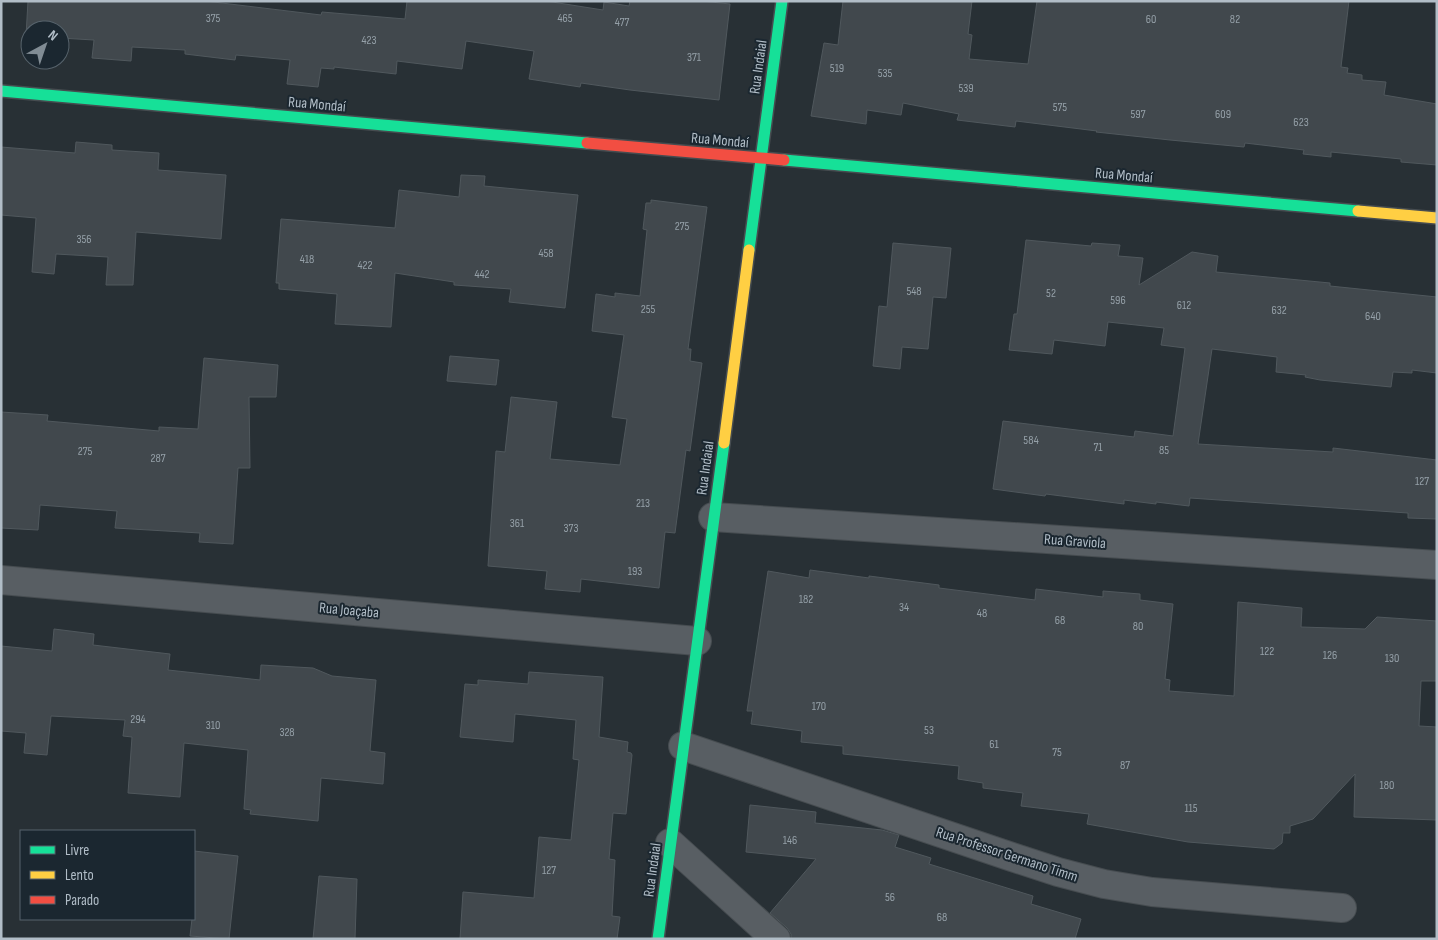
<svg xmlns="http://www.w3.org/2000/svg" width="1438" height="940" font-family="'Sofia Sans Condensed',sans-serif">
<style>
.building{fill:#41484d;stroke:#50585d}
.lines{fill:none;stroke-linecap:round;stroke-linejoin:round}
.street-casing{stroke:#464c50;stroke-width:30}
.fast-casing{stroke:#464c50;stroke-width:14}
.slow-casing{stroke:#464c50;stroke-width:14}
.jam-casing{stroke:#464c50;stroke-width:14}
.street{stroke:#585e63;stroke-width:28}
.fast{stroke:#16e098;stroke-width:11}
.slow{stroke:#ffcf43;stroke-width:11}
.jam{stroke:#f24e42;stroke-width:11}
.labels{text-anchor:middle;stroke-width:4;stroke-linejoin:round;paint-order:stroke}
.number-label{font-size:12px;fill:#95a0a8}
.street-label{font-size:15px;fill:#b1bdc7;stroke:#1b2730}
</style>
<rect width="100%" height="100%" fill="#283035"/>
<!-- building -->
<path class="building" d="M28,1H205L321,15L322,12L405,19L407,1H546L603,10L604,2L629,6L630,1H701L730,4L719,100L630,90L581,83L580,87L529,79L534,51L466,41L462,69L397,61L396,74L334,67V69L321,68L318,87L287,84L290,60L236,55L235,60L185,54V50L132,47L131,61L92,58L94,40L60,38V30H30V36H26Z
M843,1H972L968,34L972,35L969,59L1028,64L1037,1H1349L1341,67L1348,68L1347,73L1362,75V80L1386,82L1384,95L1437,104V165L1401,162V159L1331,152V157L1303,154L1304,150L1245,143L1244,147L1170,140L1096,132L1097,131L1016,121L1015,127L957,120L959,114L903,103L901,115L867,110L866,124L811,116L824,43L838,45Z
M76,142L112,145V150L159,153L158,170L226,175L221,239L136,232L133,285H106L108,257L56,254L54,274L32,272L36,218L1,215V147L75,153Z
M461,175L485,176L484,186L578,195L565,308L509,302L511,289L454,285V282L395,273L391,327L335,324L337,294L279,289V283H276L281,219L395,228L399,190L459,197Z
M651,200L707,207L688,349H691L690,361L702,363L690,451L686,450L675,533L665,532L659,588L581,579L580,592L545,589L547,571L488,566L496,451L505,452L511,397L557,402L550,459L620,465L627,419L612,417L624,335L592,331L596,294L615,297V293L640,296L647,230L643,229L646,203H651Z
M1026,240L1091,246L1092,243L1120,245L1118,256L1143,258L1139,285L1192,252L1218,256L1216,272L1330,283V286L1437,297V373L1412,370V373L1393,372L1391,387L1320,380L1305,377L1306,375L1276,372L1277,357L1212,349L1198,444L1333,452V448L1437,460V519L1408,518V513L1190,498L1189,506L1156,502V504L1124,500V504L1046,494L1045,496L993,489L1003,421L1134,437L1135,431L1173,436L1185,348L1161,345L1164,328L1108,322L1105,346L1054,340L1052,354L1009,350L1014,314H1017Z
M893,243L951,248L946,298L933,297L928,349L902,347L900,369L873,366L879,306L887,307Z
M450,356L499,360L496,385L447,381Z
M204,358L278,365L276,397H249L250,468H238L233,544L199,542L200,533L115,528L117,511L40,505L38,530L1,528V412L48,415L47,421L159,431V427L198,429Z
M810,570L869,578V576L939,585V588L1035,600L1036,589L1103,597V591L1140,594V600L1173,604L1165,679L1170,680L1169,691L1234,696L1238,602L1302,608L1301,627L1365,629L1377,617L1437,621V681H1421L1419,726L1437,727V820L1354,817L1355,774L1313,819L1290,826V833H1283L1282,843L1274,849L1188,842L1087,824L1089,814L1021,806L1023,793L983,788V783L958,779L959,766L843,754V746L801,742L802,731L751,724L753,711H747L768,571L809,578Z
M54,629L94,634L93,645L170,654L168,670L260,680L261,665L313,668L332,676L376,680L370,751L385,753L383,784L321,778L318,821L250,814L251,810L244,809L248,750L184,743L180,797L128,793L132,737L123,736L125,720L51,716L47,755L24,753L26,733L1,731V646L52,651Z
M529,672L603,677L599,737L628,742L627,752L631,753L632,755L626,814L613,813L609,859L615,860L612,916L620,917L617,939H460L463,892L534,898L539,837L571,840L579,760L573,759L576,720L515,714L513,742L460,737L465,684L478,685V680L528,684Z
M750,805L816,812L815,823L882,830L899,835L895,847L931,858L929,864L1033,896L1031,904L1081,919L1075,939H791V934L787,928L770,913L816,859L746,852Z
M194,851L238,856L229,939L190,936L192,919H194Z
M319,876L357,879L355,939H313Z"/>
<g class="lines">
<!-- street casing -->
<g class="street-casing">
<path id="street" d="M713,517L1437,565
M1,580L697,641
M683,746L1012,857L1058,872L1104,884L1152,892L1342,908
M670,843L776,939"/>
</g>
<!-- fast casing -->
<g class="fast-casing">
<path id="fast" d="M1,91L587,143
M784,160L1358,211
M749,250L782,1
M658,939L724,443"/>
</g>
<!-- slow casing -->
<g class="slow-casing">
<path id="slow" d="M1358,211L1437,218
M724,443L749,250"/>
</g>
<!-- jam casing -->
<g class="jam-casing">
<path id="jam" d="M587,143L784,160"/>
</g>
<!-- street -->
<use href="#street" class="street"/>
<!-- fast -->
<use href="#fast" class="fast"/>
<!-- slow -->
<use href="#slow" class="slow"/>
<!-- jam -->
<use href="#jam" class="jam"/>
</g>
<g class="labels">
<!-- number labels -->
<g class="number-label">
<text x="213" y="22">375</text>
<text x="565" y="22">465</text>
<text x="1151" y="23">60</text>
<text x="1235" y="23">82</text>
<text x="622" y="26">477</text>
<text x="369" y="44">423</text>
<text x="694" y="61">371</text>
<text x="837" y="72">519</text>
<text x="885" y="77">535</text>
<text x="966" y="92">539</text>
<text x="1060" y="111">575</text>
<text x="1138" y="118">597</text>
<text x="1223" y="118">609</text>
<text x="1301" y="126">623</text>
<text x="682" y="230">275</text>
<text x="84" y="243">356</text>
<text x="546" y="257">458</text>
<text x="307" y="263">418</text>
<text x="365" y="269">422</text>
<text x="482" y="278">442</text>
<text x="914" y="295">548</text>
<text x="1051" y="297">52</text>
<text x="1118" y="304">596</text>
<text x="1184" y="309">612</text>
<text x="648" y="313">255</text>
<text x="1279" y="314">632</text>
<text x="1373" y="320">640</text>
<text x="1031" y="444">584</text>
<text x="1098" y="451">71</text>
<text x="1164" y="454">85</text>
<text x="85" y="455">275</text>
<text x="158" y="462">287</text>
<text x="1422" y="485">127</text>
<text x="643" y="507">213</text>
<text x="517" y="527">361</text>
<text x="571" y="532">373</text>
<text x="635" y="575">193</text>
<text x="806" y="603">182</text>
<text x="904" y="611">34</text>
<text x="982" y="617">48</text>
<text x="1060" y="624">68</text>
<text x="1138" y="630">80</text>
<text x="1267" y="655">122</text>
<text x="1330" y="659">126</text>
<text x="1392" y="662">130</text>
<text x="819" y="710">170</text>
<text x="138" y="723">294</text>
<text x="213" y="729">310</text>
<text x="929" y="734">53</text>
<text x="287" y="736">328</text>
<text x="994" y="748">61</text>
<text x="1057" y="756">75</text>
<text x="1125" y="769">87</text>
<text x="1387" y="789">180</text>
<text x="1191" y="812">115</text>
<text x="790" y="844">146</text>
<text x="549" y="874">127</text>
<text x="890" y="901">56</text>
<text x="942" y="921">68</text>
</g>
<!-- street labels -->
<g class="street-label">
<text transform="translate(758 67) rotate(-82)" y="5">Rua Indaial</text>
<text transform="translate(317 104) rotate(5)" y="5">Rua Mondaí</text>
<text transform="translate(720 140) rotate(5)" y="5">Rua Mondaí</text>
<text transform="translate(1124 175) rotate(5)" y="5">Rua Mondaí</text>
<text transform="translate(705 468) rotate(-82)" y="5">Rua Indaial</text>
<text transform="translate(1075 541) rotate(4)" y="5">Rua Graviola</text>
<text transform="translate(349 610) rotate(5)" y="5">Rua Joaçaba</text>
<text transform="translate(1007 854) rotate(18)" y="5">Rua Professor Germano Timm</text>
<text transform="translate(652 870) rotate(-82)" y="5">Rua Indaial</text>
</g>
</g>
<!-- border -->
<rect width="1438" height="940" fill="none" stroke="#b1bdc7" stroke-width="5"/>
<!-- legend -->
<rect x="20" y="830" width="175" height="90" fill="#1b2730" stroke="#57636c"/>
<rect x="30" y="846" width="25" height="8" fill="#16e098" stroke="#57636c"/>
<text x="65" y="855" font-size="15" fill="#b1bdc7">Livre</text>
<rect x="30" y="871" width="25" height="8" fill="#ffcf43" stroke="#57636c"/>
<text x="65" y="880" font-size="15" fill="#b1bdc7">Lento</text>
<rect x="30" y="896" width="25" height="8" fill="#f24e42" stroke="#57636c"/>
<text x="65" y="905" font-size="15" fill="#b1bdc7">Parado</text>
<!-- north arrow -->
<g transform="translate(45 45) rotate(40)"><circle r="24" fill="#1b2730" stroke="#57636c"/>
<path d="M0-4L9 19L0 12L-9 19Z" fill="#818c94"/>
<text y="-8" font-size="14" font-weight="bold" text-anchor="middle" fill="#b1bdc7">N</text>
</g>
</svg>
